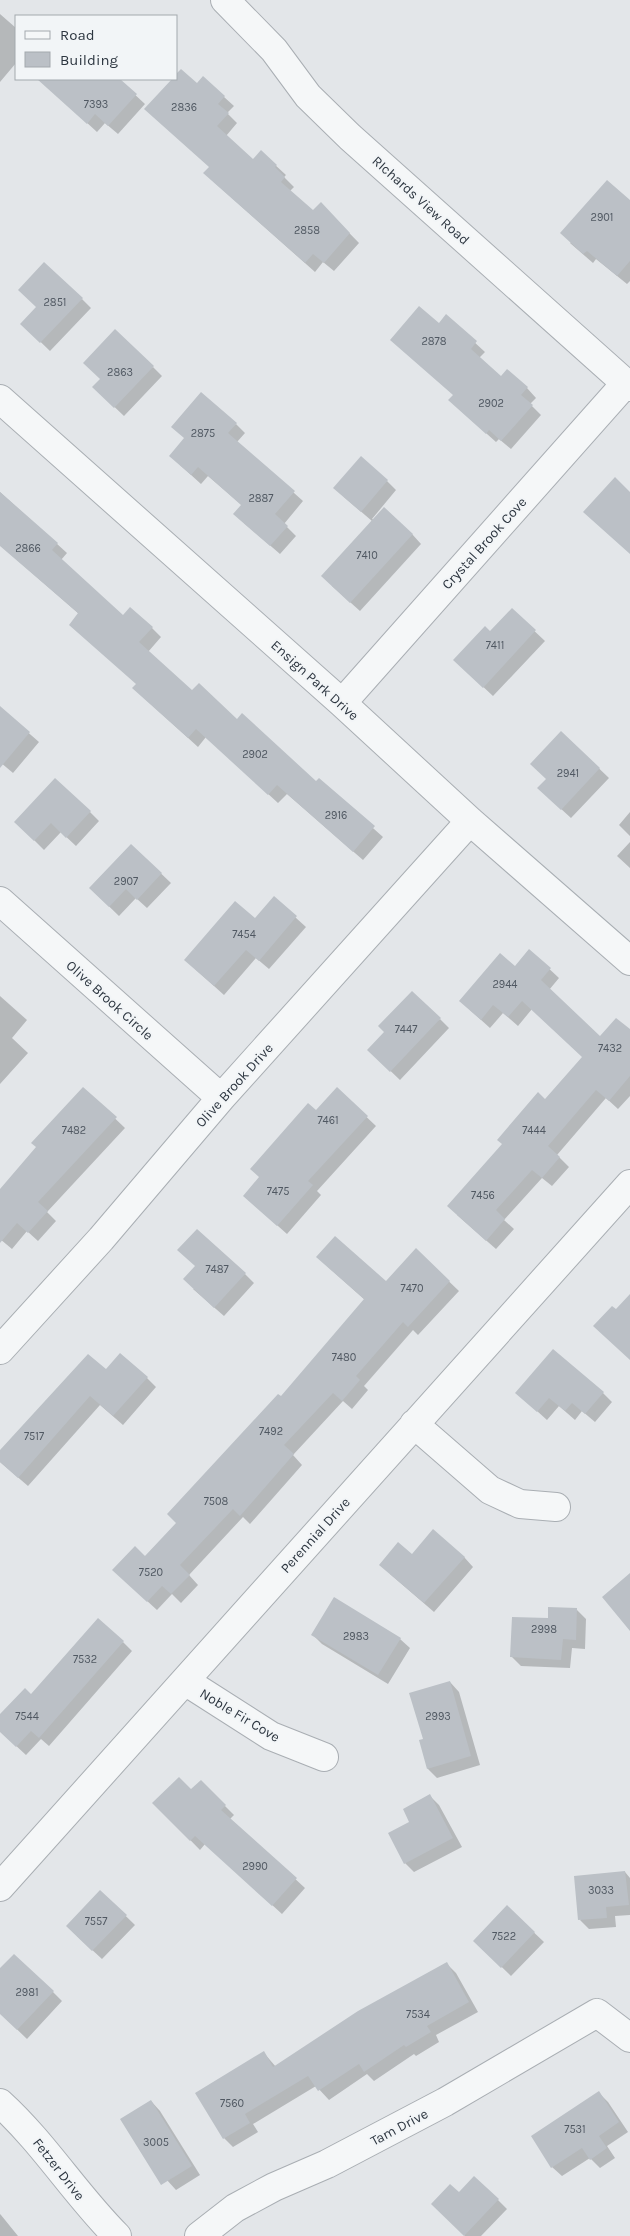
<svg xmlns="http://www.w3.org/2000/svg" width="630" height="2236" font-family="Karla,sans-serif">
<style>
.shadow{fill:#0003}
.building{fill:#bbc0c6}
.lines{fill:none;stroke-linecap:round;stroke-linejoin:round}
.minor-casing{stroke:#a9aeb3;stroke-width:30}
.minor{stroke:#f5f7f8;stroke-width:28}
.labels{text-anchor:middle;stroke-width:4;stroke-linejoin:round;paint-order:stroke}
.number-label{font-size:11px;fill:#505862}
.street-label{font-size:14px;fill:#2d3640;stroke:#f2f5f7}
</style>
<rect width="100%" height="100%" fill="#e3e6e9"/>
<!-- shadow -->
<path class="shadow" d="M0,14L16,28V63L0,82Z
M203,78L234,106L227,113L237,123L226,136L253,160L261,152L286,175L284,177L294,187L290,191L313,212L321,204L359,243L334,271L323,262L315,272L214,182L210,167L146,109L174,79L197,85Z
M60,79H118L145,104L118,134L105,123L97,132L50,89Z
M630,201V281L627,284L596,259L593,263L570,243Z
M82,299L91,308L50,351L22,324Z
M446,316L485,352L479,358L501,378L527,388L536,398L530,404L541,415L511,449L499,439L496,442L459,409L454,396L439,324Z
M153,367L162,376L124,416L103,396Z
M236,424L245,433L237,442L303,501L284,524L296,536L280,554L244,523L243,506L208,476L201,484L180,465Z
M387,481L396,490L372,519L412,534L421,544L360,611L332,586L372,521L344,497Z
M0,492L67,553L61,560L123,617L152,628L161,637L148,652L192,692L237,720L316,783L319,780L383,837L363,860L287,794L278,803L206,737L198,747L143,697L137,684L79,614L0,545Z
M512,610L545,641L493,696L464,669L491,633Z
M0,708L39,742L13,773L0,762Z
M562,733L609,778L571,818L548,797Z
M90,812L99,821L76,846L61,832L44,850L16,822Z
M630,812V836L619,825Z
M630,842V868L617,856Z
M131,845L171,883L147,908L136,898L119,916L90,888Z
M274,898L306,927L269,969L256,958L224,995L195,969L255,920Z
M529,950L559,978L549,990L600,1038L630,1031V1096L618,1109L606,1098L557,1155L569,1167L552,1186L542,1178L504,1220L514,1229L496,1249L457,1215L545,1100L583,1057L532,1009L518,1026L503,1013L490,1028L470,1010L515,967Z
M0,996L27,1020L12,1038L28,1053L0,1084Z
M440,1019L449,1028L400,1080L378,1059Z
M83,1088L125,1128L47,1212L56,1221L38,1241L27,1231L12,1249L0,1239V1191L38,1147Z
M337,1089L376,1126L317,1191L321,1195L287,1234L244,1196Z
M416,1250L459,1291L418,1335L413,1330L364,1386L368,1390L352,1409L343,1401L293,1455L302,1465L250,1524L243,1517L189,1575L198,1585L181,1603L172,1594L157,1610L123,1579L178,1523L365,1300L327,1266L386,1282Z
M245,1274L254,1283L224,1316L193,1289Z
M106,1371L147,1378L156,1387L123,1425L100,1405L28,1486L0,1462V1452Z
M517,1393H603L612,1402L595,1422L582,1411L575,1420L559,1406L547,1420Z
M412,1556L464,1557L473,1567L434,1612L390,1574Z
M577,1610L586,1619L585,1649L572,1648L570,1668L521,1666L512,1657L549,1620Z
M313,1635L400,1639L410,1648L388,1684L322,1644Z
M123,1642L132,1651L49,1746L41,1739L26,1755L0,1731V1716Z
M450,1682L459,1692L480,1765L437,1778L428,1769L424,1740Z
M201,1782L234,1815L230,1819L305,1888L282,1914L205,1844L200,1850L154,1803L191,1791Z
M430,1796L439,1805L462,1847L414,1872L405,1863L411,1822Z
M625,1872L630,1878V1915L615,1916L616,1927L589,1929L580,1920Z
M101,1892L135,1925L102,1959L77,1936Z
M507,1907L544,1942L511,1976L475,1941Z
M446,1963L456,1973L478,2012L436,2035L439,2042L416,2056L414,2054L374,2081L367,2074L329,2100L316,2086L253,2124L258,2132L233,2147L224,2138L264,2053L276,2067Z
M0,1970L53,1992L62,2001L27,2039L0,2013Z
M599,2093L608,2102L628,2132L607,2146L615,2158L600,2168L590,2158L562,2176L552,2167Z
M151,2101L160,2111L200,2175L176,2190L166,2179Z
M459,2194L498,2200L507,2209L481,2236H465L433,2204Z
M0,2214L1,2215L18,2236H0Z"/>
<!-- building -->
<path class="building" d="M181,69L197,83L203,76L225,96L218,104L229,113L217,126L253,159L261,150L277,165L275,167L285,177L281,182L313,210L321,202L350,233L324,263L313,254L305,263L203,173L209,167L144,109L172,79H176V74Z
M37,79H120L137,94L108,126L95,114L87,124Z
M607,180L630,200V261L617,276L587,251L583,254L560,233Z
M44,262L83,298L40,343L20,324L36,307L18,290Z
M419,306L439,323L446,314L477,341L471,349L501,376L507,369L528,387L521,395L533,405L501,441L489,430L486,434L448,400L453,395L390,340Z
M115,329L154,366L114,408L92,387L100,379L83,363Z
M201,392L237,423L228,433L295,491L275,514L288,526L270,546L233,514L241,505L198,467L191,475L169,456L184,438L171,427Z
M361,456L388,480L361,512L333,488Z
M615,477L630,492V554L583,512Z
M0,492L58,543L52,550L123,615L130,607L153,627L139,642L192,690L199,683L237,719L242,713L316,781L319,778L375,826L353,852L277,785L268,795L196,729L188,738L132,688L136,684L69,625L78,613L0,546Z
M384,507L413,534L350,603L321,576Z
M512,608L536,630L483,688L453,660L485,626L490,631Z
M0,706L30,732L0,768Z
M561,731L600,768L561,810L537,788L546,779L530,764Z
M55,778L91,811L66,838L51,823L34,841L14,822Z
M131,844L162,873L137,900L126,889L109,907L89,888Z
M274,896L297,916L259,961L246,950L214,986L184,960L235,901L255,918Z
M529,949L551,968L541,980L600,1036L616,1018L630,1029V1076L609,1101L596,1090L548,1146L560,1157L542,1178L532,1170L496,1210L505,1219L486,1241L447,1206L502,1144L497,1140L538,1092L545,1099L582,1057L522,1001L508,1017L493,1005L481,1020L459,1001L500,953L515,966Z
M412,991L441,1018L390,1072L367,1050L384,1032L378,1026Z
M83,1087L117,1117L38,1202L48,1211L28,1233L17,1223L0,1243V1189L36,1147L31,1143Z
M337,1087L368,1116L308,1181L313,1185L277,1226L243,1196L259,1177L250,1169L308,1103L316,1110Z
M197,1229L246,1273L214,1308L183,1279L195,1266L177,1250Z
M335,1236L386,1281L416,1248L450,1281L408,1327L403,1322L356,1376L360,1380L342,1401L333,1393L284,1445L294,1454L240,1516L233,1509L180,1565L190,1575L171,1594L162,1586L147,1602L112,1570L135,1546L145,1556L176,1523L167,1514L278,1394L281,1396L364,1299L316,1257Z
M630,1294V1360L593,1326L612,1306L616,1309Z
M553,1349L604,1392L585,1414L572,1403L565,1411L549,1398L537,1412L515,1393Z
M120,1353L148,1377L113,1416L90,1396L18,1478L0,1462V1450L88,1354L106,1369Z
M433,1529L465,1557L424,1603L379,1565L398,1542L412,1554Z
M630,1573V1631L602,1597Z
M334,1597L401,1638L378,1675L311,1635Z
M548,1607L577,1608L576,1640L563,1639L561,1660L510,1657L512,1617L548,1618Z
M98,1618L124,1641L39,1738L31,1731L16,1747L0,1732V1714L25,1688L31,1694Z
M450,1681L471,1756L427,1769L419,1740L423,1739L409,1693Z
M179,1777L191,1789L201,1780L226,1805L221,1810L297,1878L272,1906L195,1836L190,1841L152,1803Z
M430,1794L453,1838L404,1864L388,1833L409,1822L403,1809Z
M625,1871L629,1905L606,1907L607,1918L578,1920L574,1876Z
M100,1890L127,1915L92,1951L66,1926Z
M507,1905L535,1932L501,1968L473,1941Z
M14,1954L54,1991L17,2030L0,2014V1968Z
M447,1962L469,2002L427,2026L431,2032L406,2047L404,2045L364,2072L359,2064L318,2091L308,2076L245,2114L250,2123L223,2139L195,2093L264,2051L273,2067L358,2011Z
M599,2091L619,2122L599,2136L607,2148L590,2160L582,2148L551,2168L531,2136Z
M151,2100L192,2166L161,2185L120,2119Z
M474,2176L499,2199L464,2236L431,2204L450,2184L459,2192Z"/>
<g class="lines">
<!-- minor casing -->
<g class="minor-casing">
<path id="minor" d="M225,0L274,50L308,96L350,137L630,387
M0,399L342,703L470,821L630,961
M342,703L626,383
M0,901L221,1098
M0,1350L101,1239L221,1098L470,821
M414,1424L490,1490L520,1504L556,1507
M185,1681L271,1736L324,1757
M0,1887L630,1184
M0,2103C44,2143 75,2194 117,2236
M199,2236L235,2208L274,2187L327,2164L445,2102L597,2013L630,2038"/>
</g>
<!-- minor -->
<use href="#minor" class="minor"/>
</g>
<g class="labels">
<!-- number labels -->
<g class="number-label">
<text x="96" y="108">7393</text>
<text x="184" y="111">2836</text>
<text x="602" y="221">2901</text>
<text x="307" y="234">2858</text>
<text x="55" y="306">2851</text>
<text x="434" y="345">2878</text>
<text x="120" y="376">2863</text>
<text x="491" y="407">2902</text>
<text x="203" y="437">2875</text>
<text x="261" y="502">2887</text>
<text x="28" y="552">2866</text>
<text x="367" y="559">7410</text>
<text x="495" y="649">7411</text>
<text x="255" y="758">2902</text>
<text x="568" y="777">2941</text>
<text x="336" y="819">2916</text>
<text x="126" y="885">2907</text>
<text x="244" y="938">7454</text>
<text x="505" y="988">2944</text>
<text x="406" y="1033">7447</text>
<text x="610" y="1052">7432</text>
<text x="328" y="1124">7461</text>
<text x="74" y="1134">7482</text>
<text x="534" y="1134">7444</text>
<text x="278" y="1195">7475</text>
<text x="483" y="1199">7456</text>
<text x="217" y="1273">7487</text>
<text x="412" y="1292">7470</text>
<text x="344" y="1361">7480</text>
<text x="271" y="1435">7492</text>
<text x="34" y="1440">7517</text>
<text x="216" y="1505">7508</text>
<text x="151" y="1576">7520</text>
<text x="544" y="1633">2998</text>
<text x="356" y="1640">2983</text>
<text x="85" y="1663">7532</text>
<text x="27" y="1720">7544</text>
<text x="438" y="1720">2993</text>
<text x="255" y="1870">2990</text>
<text x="601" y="1894">3033</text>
<text x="96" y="1925">7557</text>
<text x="504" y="1940">7522</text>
<text x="27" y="1996">2981</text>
<text x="418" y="2018">7534</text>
<text x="232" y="2107">7560</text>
<text x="575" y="2133">7531</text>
<text x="156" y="2146">3005</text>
</g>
<!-- street labels -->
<g class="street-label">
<text transform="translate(421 200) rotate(42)" y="5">RIchards View Road</text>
<text transform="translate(484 543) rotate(-48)" y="5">Crystal Brook Cove</text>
<text transform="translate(315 680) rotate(42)" y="5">Ensign Park Drive</text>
<text transform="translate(110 1000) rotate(42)" y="5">Olive Brook Circle</text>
<text transform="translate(234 1085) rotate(-48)" y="5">Olive Brook Drive</text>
<text transform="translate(315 1535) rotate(-48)" y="5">Perennial Drive</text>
<text transform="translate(240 1715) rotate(31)" y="5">Noble Fir Cove</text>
<text transform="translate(399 2127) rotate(-28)" y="5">Tam Drive</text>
<text transform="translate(59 2169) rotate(52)" y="5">Fetzer Drive</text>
</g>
</g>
<!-- legend -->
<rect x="15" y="15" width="162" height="65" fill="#f2f5f7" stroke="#a3a9ae"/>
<rect x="25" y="31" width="25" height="8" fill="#f5f7f8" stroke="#a3a9ae"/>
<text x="60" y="40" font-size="15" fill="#2d3640">Road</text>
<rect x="25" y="52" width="25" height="15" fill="#bbc0c6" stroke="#a3a9ae"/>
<text x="60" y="65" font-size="15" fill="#2d3640">Building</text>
</svg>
